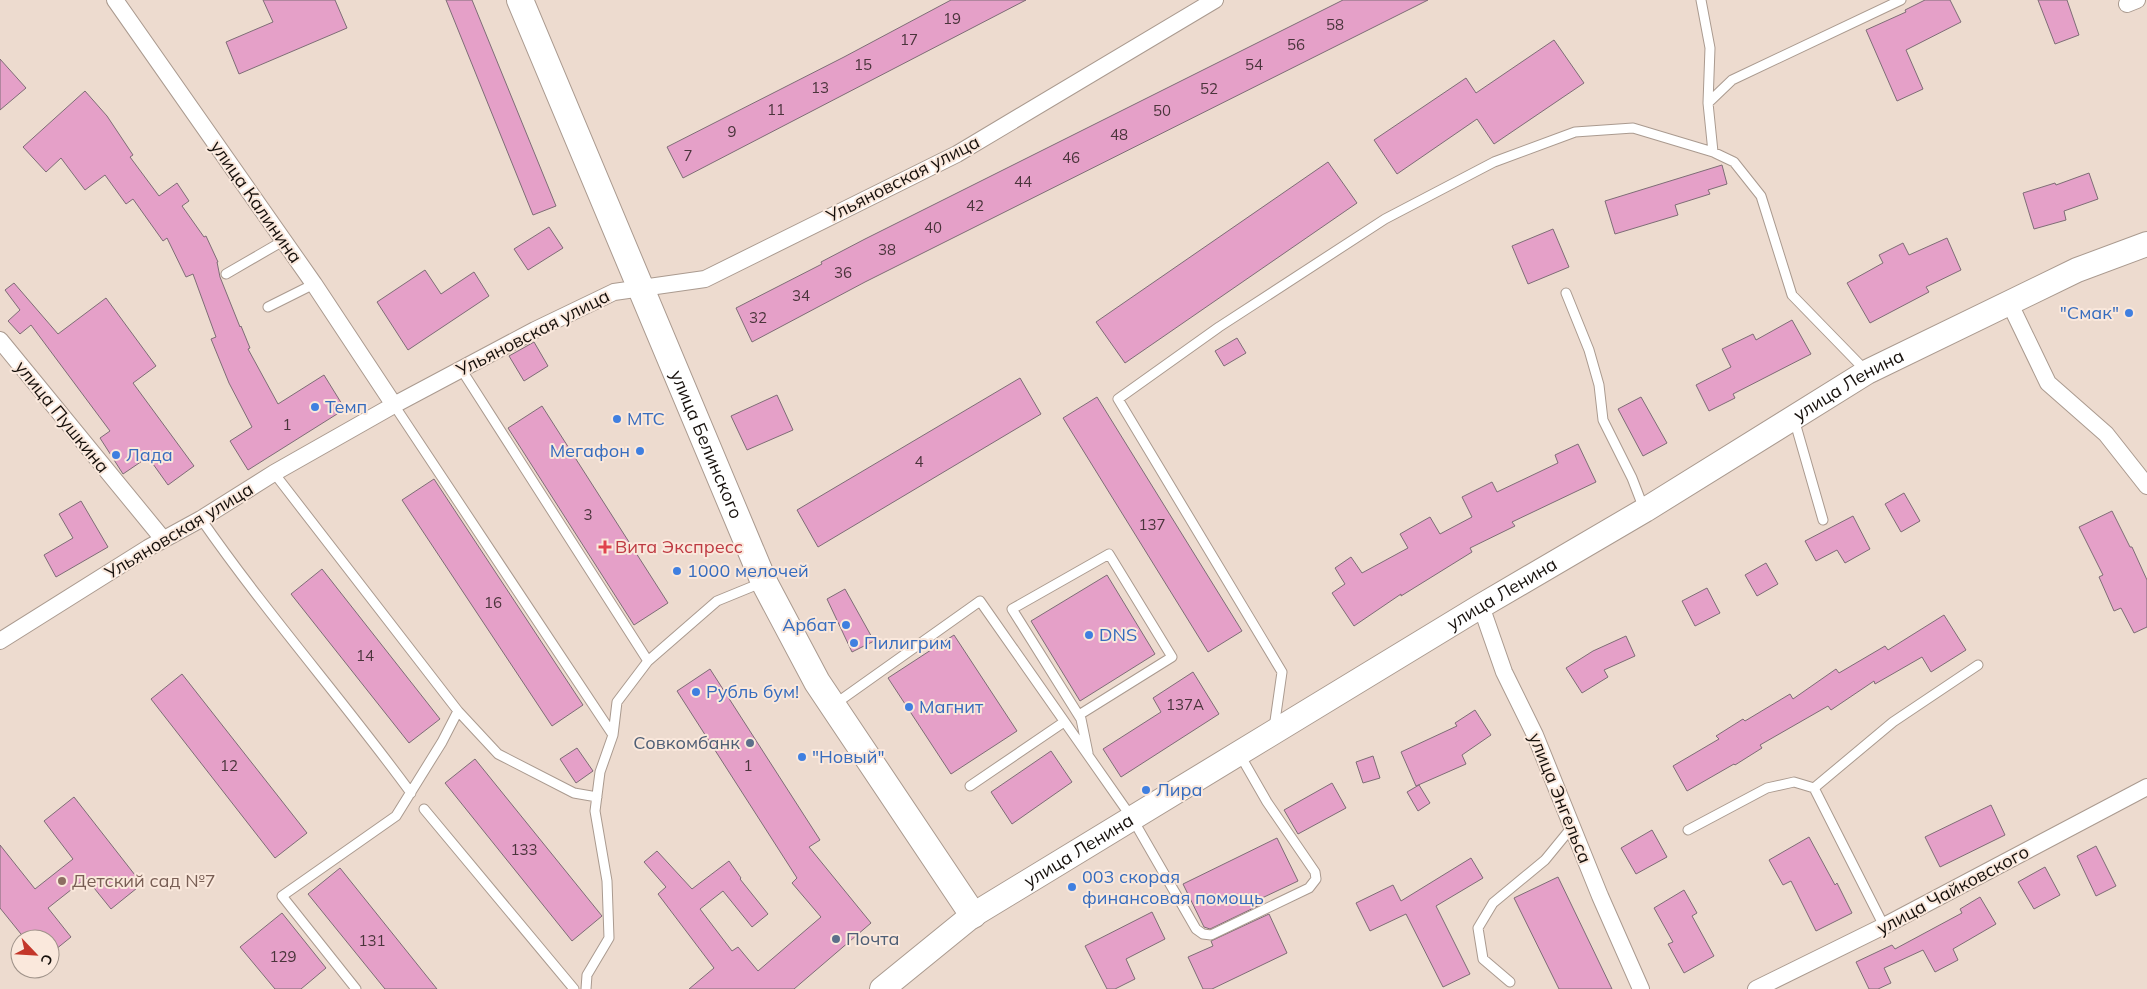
<svg xmlns="http://www.w3.org/2000/svg" width="2147" height="989" font-family="Mulish,sans-serif">
<style>
.building{fill:#e5a0c8;stroke:#7e6d76}
.lines{fill:none;stroke-linecap:round;stroke-linejoin:round}
.lane-casing{stroke:#aa9a8f;stroke-width:11}
.street-casing{stroke:#aa9a8f;stroke-width:18}
.secondary-casing{stroke:#aa9a8f;stroke-width:26}
.primary-casing{stroke:#aa9a8f;stroke-width:28}
.lane{stroke:#fff;stroke-width:9}
.street{stroke:#fff;stroke-width:16}
.secondary{stroke:#fff;stroke-width:24}
.primary{stroke:#fff;stroke-width:26}
.shop-dot{fill:#3f7fe0;stroke:#fae8dc;stroke-width:2}
.health-dot{fill:#e0444e;stroke:#fae8dc;stroke-width:2}
.service-dot{fill:#5c6f8a;stroke:#fae8dc;stroke-width:2}
.education-dot{fill:#8d6e63;stroke:#fae8dc;stroke-width:2}
.labels{text-anchor:middle;stroke-width:4;stroke-linejoin:round;paint-order:stroke}
.number-label{font-size:15px;fill:#4a343b}
.street-label{font-size:18px;fill:#16100c;stroke:#fae8dc}
.shop-label{font-size:18px;fill:#366cbe;stroke:#fae8dc;text-anchor:start}
.health-label{font-size:18px;fill:#be3a42;stroke:#fae8dc;text-anchor:start}
.service-label{font-size:18px;fill:#4e5e75;stroke:#fae8dc;text-anchor:end}
.education-label{font-size:18px;fill:#785e54;stroke:#fae8dc;text-anchor:start}
</style>
<rect width="100%" height="100%" fill="#eddbcf"/>
<!-- building -->
<path class="building" d="M263,0H335L347,28L239,74L226,42L273,22Z
M446,0H472L556,206L533,215Z
M951,0H1026L683,178L667,147L844,57Z
M1343,0H1428L865,282L752,342L736,308L822,264L821,262L865,239Z
M1925,0H1950L1961,22L1906,50L1923,89L1897,101L1866,30L1906,12L1905,10Z
M2038,0H2067L2079,35L2055,44Z
M1554,40L1584,83L1494,144L1477,119L1397,174L1374,140L1466,78L1476,93Z
M0,59L26,88L0,110Z
M85,91L107,116L133,155L130,157L159,196L177,183L189,201L182,206L204,237L206,236L218,262H217L220,277L240,327L241,326L250,348L248,349L278,404L324,375L345,409L248,470L230,441L252,427L229,383L211,339L216,337L193,274L186,277L167,238L163,241L133,199L126,204L105,175L85,190L61,158L46,172L23,147Z
M1328,162L1357,203L1125,363L1096,322Z
M1722,165L1727,184L1708,190L1710,194L1675,205L1678,215L1615,234L1605,201Z
M2089,173L2098,199L2064,211L2066,220L2034,229L2023,193L2055,183L2056,185Z
M549,227L563,248L528,270L514,249Z
M1553,229L1569,267L1528,284L1512,246Z
M1947,238L1961,270L1926,287L1929,292L1870,323L1847,283L1883,263L1879,255L1903,243L1909,255Z
M425,270L441,294L474,272L489,296L408,350L377,302Z
M14,283L58,334L106,298L156,366L133,383L194,466L168,485L148,457L123,474L100,438L110,431L31,325L20,334L8,321L20,310L5,290Z
M1792,320L1811,354L1733,394L1735,398L1709,411L1696,385L1731,367L1722,349L1753,334L1756,340Z
M1237,338L1246,353L1224,366L1215,351Z
M534,342L548,366L524,381L509,356Z
M1020,378L1041,414L818,547L797,510Z
M777,395L793,430L747,450L731,416Z
M1097,397L1242,631L1208,652L1063,418Z
M1641,397L1667,443L1643,456L1618,409Z
M542,406L668,603L634,625L508,428Z
M1578,444L1596,482L1512,522L1515,526L1470,548L1472,552L1401,596V594L1354,626L1332,593L1345,584L1335,568L1351,557L1362,573L1408,548L1400,534L1430,517L1440,534L1472,517L1462,497L1492,482L1497,492L1558,463L1555,455Z
M434,479L583,705L552,726L402,500Z
M1904,493L1920,521L1901,532L1885,504Z
M81,501L108,547L56,577L44,555L73,538L59,514Z
M2112,511L2130,547H2132L2147,580V627L2134,633L2121,608L2114,611L2099,577L2103,575L2079,527Z
M1853,516L1870,549L1845,563L1837,550L1816,561L1805,541Z
M1766,563L1778,584L1757,596L1745,575Z
M322,569L440,719L409,743L291,594Z
M1107,575L1155,654L1080,701L1031,621Z
M1707,588L1720,613L1695,626L1682,601Z
M845,589L874,641L852,652L827,599Z
M1944,615L1966,650L1931,672L1922,657L1875,684L1874,681L1831,710L1828,706L1760,745L1762,748L1735,765L1734,764L1687,791L1673,766L1719,739L1716,736L1743,719L1745,721L1790,694L1793,699L1836,669L1839,673L1885,646L1888,650Z
M954,635L1017,731L951,774L888,678Z
M1626,636L1635,656L1604,670L1608,677L1582,693L1566,668L1593,651Z
M710,669L820,840L809,847L871,923L794,989H689L714,968L658,894L666,887L644,862L657,851L692,889L729,861L741,878L740,879L768,914L752,927L723,891L700,909L732,951L738,947L758,971L821,917L792,883L797,878L677,691Z
M1193,672L1219,714L1121,777L1103,749L1161,712L1153,698Z
M182,674L307,833L275,858L151,699Z
M1475,710L1491,735L1462,755L1466,764L1416,786L1401,752L1457,726L1455,723Z
M577,748L593,771L576,783L560,759Z
M1051,751L1072,782L1012,824L991,792Z
M1373,756L1380,778L1363,783L1356,762Z
M475,759L602,916L572,941L445,783Z
M1332,783L1346,808L1298,834L1284,810Z
M1419,785L1430,803L1418,811L1407,792Z
M74,797L142,884L111,909L86,878L48,908L71,937L50,954V939H25L0,908V845L35,889L73,859L44,821Z
M1991,805L2005,835L1940,867L1925,837Z
M1652,830L1667,857L1636,874L1621,848Z
M1809,837L1835,885L1837,883L1852,913L1816,931L1791,881L1783,885L1769,860Z
M1277,838L1298,881L1262,898L1264,903L1210,929L1204,927L1183,884Z
M2096,846L2116,886L2096,896L2077,856Z
M1471,858L1483,878L1436,906L1470,974L1443,987L1406,914L1370,931L1356,903L1393,885L1401,901Z
M2045,867L2060,895L2034,909L2018,882Z
M340,868L437,989H385L308,894Z
M1558,877L1612,989H1559L1514,898Z
M1684,890L1697,913L1692,916L1714,956L1684,973L1668,944L1673,942L1654,908Z
M1980,897L1996,924L1953,949L1958,960L1935,972L1923,950L1884,968L1891,983L1878,989H1869L1856,962L1892,945L1895,949L1962,913L1960,909Z
M1152,912L1165,939L1126,959L1135,979L1115,989H1107L1085,946Z
M282,913L326,968L301,989H275L240,947Z
M1269,914L1287,953L1212,989H1203L1188,957L1213,946L1211,941Z"/>
<g class="lines">
<!-- lane casing -->
<g class="lane-casing">
<path id="lane" d="M1701,0L1710,48L1708,103
M1713,152L1708,103L1732,80L1901,0
M226,274L283,241
M1566,293L1589,350L1599,385L1603,420L1632,478L1644,509
M268,307L314,284
M461,369L648,661
M394,405L613,735
M1794,419L1823,520
M274,473L458,711L442,742L396,816L282,896L356,989
M201,519C267,614 343,700 411,793
M835,704L980,601L1132,818L1196,929L1203,934L1211,935L1309,888L1316,879L1315,872L1267,802L1240,755
M458,711L498,754L574,793L597,797
M1079,715L1172,657L1109,554L1012,609L1081,719L1088,753
M1274,728L1282,672L1118,399L1219,327L1385,219L1494,162L1575,132L1633,128L1713,152L1734,162L1761,196L1792,295L1867,372
M970,786L1064,722
M424,809L574,989
M1688,830L1767,788L1794,782L1814,788
M1884,926L1814,788L1893,722L1978,665
M1510,982L1483,959L1478,928L1493,903L1545,860L1572,827
M586,989L587,975L609,938L607,881L595,811L600,772L613,735L617,702L648,661L717,601L761,583"/>
</g>
<!-- street casing -->
<g class="street-casing">
<path id="street" d="M115,0L314,284L394,405
M2127,4L2137,0
M2009,302L2048,383L2106,434L2147,486
M0,340L163,539
M1481,606L1504,672L1535,735L1600,896L1641,989
M0,641L148,548L201,519L274,473L394,405L535,330L614,292L705,279L957,154L1215,0
M1756,989L1884,926L2147,787"/>
</g>
<!-- secondary casing -->
<g class="secondary-casing">
<g id="secondary">
<path id="s1" d="M882,989L973,915L1481,606L1645,510L1867,372L2077,270L2147,244"/>
</g>
</g>
<!-- primary casing -->
<g class="primary-casing">
<g id="primary">
<path id="s2" d="M520,0L764,582L817,682L973,915"/>
</g>
</g>
<!-- lane -->
<use href="#lane" class="lane"/>
<!-- street -->
<use href="#street" class="street"/>
<!-- secondary -->
<use href="#secondary" class="secondary"/>
<!-- primary -->
<use href="#primary" class="primary"/>
</g>
<!-- markers -->
<g class="shop-dot">
<circle cx="2129" cy="313" r="5"/>
<circle cx="315" cy="407" r="5"/>
<circle cx="617" cy="419" r="5"/>
<circle cx="640" cy="451" r="5"/>
<circle cx="116" cy="455" r="5"/>
<circle cx="677" cy="571" r="5"/>
<circle cx="846" cy="625" r="5"/>
<circle cx="1089" cy="635" r="5"/>
<circle cx="854" cy="643" r="5"/>
<circle cx="696" cy="692" r="5"/>
<circle cx="909" cy="707" r="5"/>
<circle cx="802" cy="757" r="5"/>
<circle cx="1146" cy="790" r="5"/>
<circle cx="1072" cy="887" r="5"/>
</g>
<path class="health-dot" d="M602.5 539.5h5v5h5v5h-5v5h-5v-5h-5v-5h5z"/>
<g class="service-dot">
<circle cx="750" cy="743" r="5"/>
<circle cx="836" cy="939" r="5"/>
</g>
<circle class="education-dot" cx="62" cy="881" r="5"/>
<g class="labels">
<!-- number labels -->
<g class="number-label">
<text x="952" y="24">19</text>
<text x="1335" y="30">58</text>
<text x="909" y="45">17</text>
<text x="1296" y="50">56</text>
<text x="863" y="70">15</text>
<text x="1254" y="70">54</text>
<text x="820" y="93">13</text>
<text x="1209" y="94">52</text>
<text x="776" y="115">11</text>
<text x="1162" y="116">50</text>
<text x="732" y="137">9</text>
<text x="1119" y="140">48</text>
<text x="688" y="161">7</text>
<text x="1071" y="163">46</text>
<text x="1023" y="187">44</text>
<text x="975" y="211">42</text>
<text x="933" y="233">40</text>
<text x="887" y="255">38</text>
<text x="843" y="278">36</text>
<text x="801" y="301">34</text>
<text x="758" y="323">32</text>
<text x="287" y="430">1</text>
<text x="919" y="467">4</text>
<text x="588" y="520">3</text>
<text x="1152" y="530">137</text>
<text x="493" y="608">16</text>
<text x="365" y="661">14</text>
<text x="1185" y="710">137А</text>
<text x="229" y="771">12</text>
<text x="748" y="771">1</text>
<text x="524" y="855">133</text>
<text x="372" y="946">131</text>
<text x="283" y="962">129</text>
</g>
<!-- street labels -->
<g class="street-label">
<text transform="translate(903 179) rotate(-27)" y="6">Ульяновская улица</text>
<text transform="translate(256 202) rotate(55)" y="6">улица Калинина</text>
<text transform="translate(533 333) rotate(-27)" y="6">Ульяновская улица</text>
<text dy="6" stroke="none"><textPath href="#s1" startOffset="1141">улица Ленина</textPath></text>
<text transform="translate(62 417) rotate(51)" y="6">улица Пушкина</text>
<text dy="6" stroke="none"><textPath href="#s2" startOffset="482">улица Белинского</textPath></text>
<text transform="translate(179 531) rotate(-31)" y="6">Ульяновская улица</text>
<text dy="6" stroke="none"><textPath href="#s1" startOffset="736">улица Ленина</textPath></text>
<text transform="translate(1560 798) rotate(68)" y="6">улица Энгельса</text>
<text dy="6" stroke="none"><textPath href="#s1" startOffset="241">улица Ленина</textPath></text>
<text transform="translate(1953 890) rotate(-28)" y="6">улица Чайковского</text>
</g>
<!-- shop labels -->
<g class="shop-label">
<text x="2119" y="319" text-anchor="end">"Смак"</text>
<text x="325" y="413">Темп</text>
<text x="627" y="425">МТС</text>
<text x="630" y="457" text-anchor="end">Мегафон</text>
<text x="126" y="461">Лада</text>
<text x="687" y="577">1000 мелочей</text>
<text x="836" y="631" text-anchor="end">Арбат</text>
<text x="1099" y="641">DNS</text>
<text x="864" y="649">Пилигрим</text>
<text x="706" y="698">Рубль бум!</text>
<text x="919" y="713">Магнит</text>
<text x="812" y="763">"Новый"</text>
<text x="1156" y="796">Лира</text>
<text x="1082" y="883">003 скорая<tspan x="1082" dy="21">финансовая помощь</tspan></text>
</g>
<!-- health labels -->
<g class="health-label">
<text x="615" y="553">Вита Экспресс</text>
</g>
<!-- service labels -->
<g class="service-label">
<text x="740" y="749">Совкомбанк</text>
<text x="846" y="945" text-anchor="start">Почта</text>
</g>
<!-- education labels -->
<g class="education-label">
<text x="72" y="887">Детский сад №7</text>
</g>
</g>
<!-- north arrow -->
<g transform="translate(35 954) rotate(115)"><circle r="24" fill="#fae8dc" stroke="#9f9289"/>
<path d="M0-4L9 19L0 12L-9 19Z" fill="#c3362a"/>
<text y="-8" font-size="14" font-weight="bold" text-anchor="middle" fill="#16100c">С</text>
</g>
</svg>
